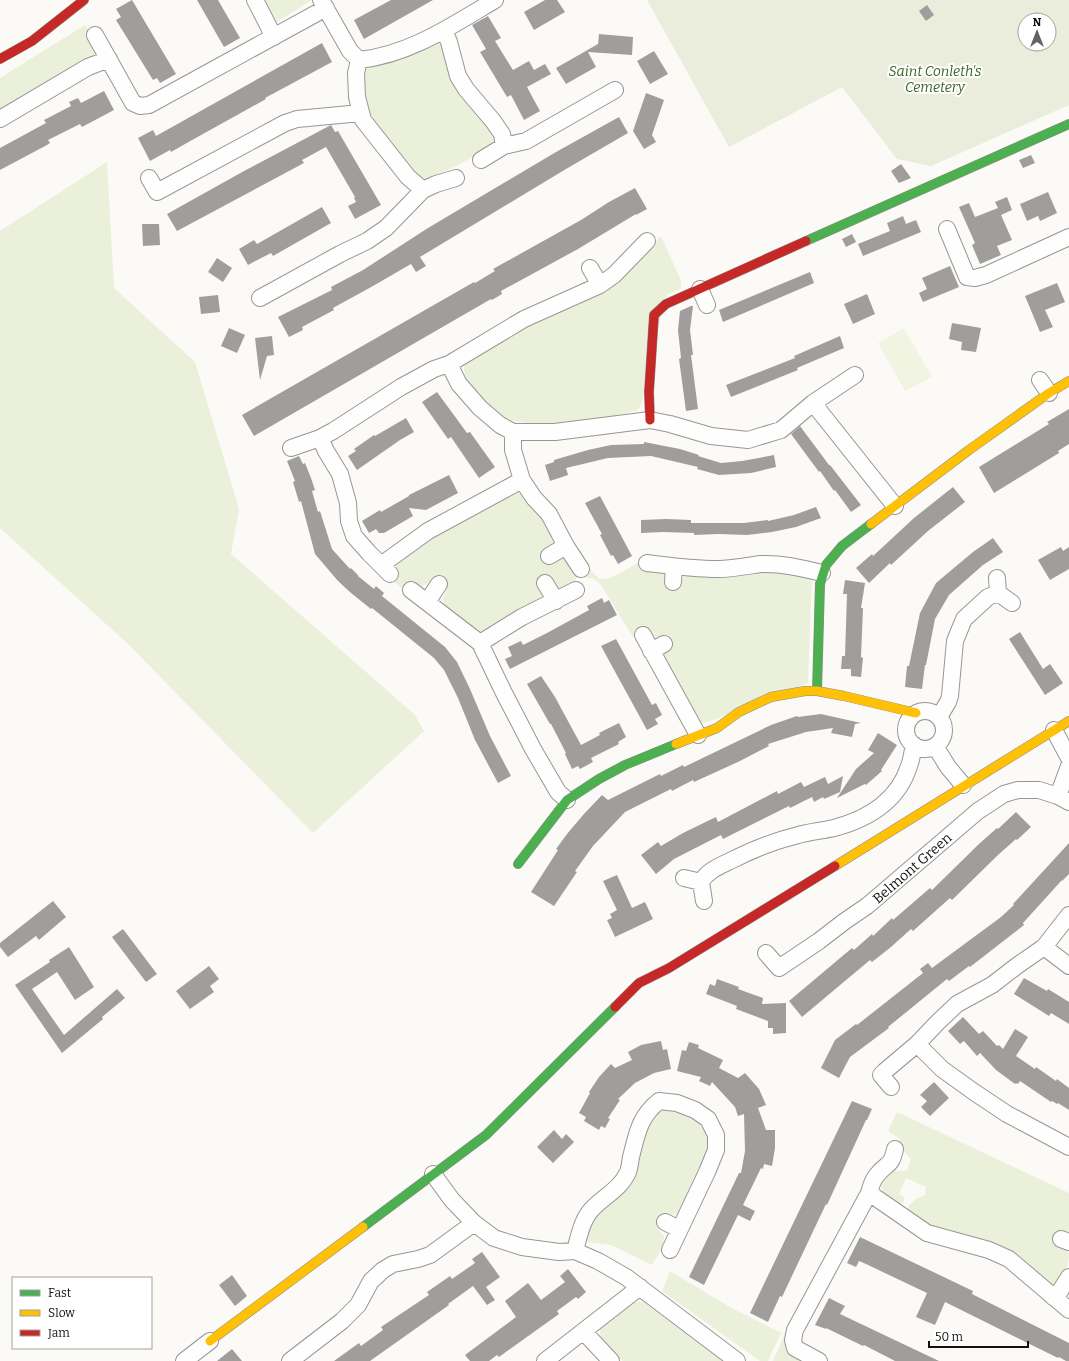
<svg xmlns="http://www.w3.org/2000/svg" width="1069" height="1361" font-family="Bitter,serif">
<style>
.green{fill:#eaf0d9}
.cemetery{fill:#eaecdc;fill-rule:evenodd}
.pitch{fill:#f2f4e2}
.building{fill:#a09e9c}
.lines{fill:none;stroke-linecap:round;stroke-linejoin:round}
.street-casing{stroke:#979695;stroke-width:18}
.fast-casing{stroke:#8d8d8b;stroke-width:10}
.slow-casing{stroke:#8d8d8b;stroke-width:10}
.jam-casing{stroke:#8d8d8b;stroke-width:10}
.street{stroke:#fffefe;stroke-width:16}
.fast{stroke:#4caf50;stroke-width:9}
.slow{stroke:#ffc107;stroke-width:9}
.jam{stroke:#c62828;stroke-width:9}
.labels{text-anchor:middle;stroke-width:4;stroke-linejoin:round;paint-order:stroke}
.park-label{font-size:14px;font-style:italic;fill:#3e6425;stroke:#fff}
.street-label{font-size:14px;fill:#111;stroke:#fff}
</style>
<rect width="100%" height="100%" fill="#fcfaf7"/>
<!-- green -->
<path class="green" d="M262,0H312L275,23Z
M85,25L91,34L96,53L89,60L0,112V78Z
M434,41L440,42L493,131L495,140C487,152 439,175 424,180L417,176L411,169L371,117L365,104L364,72L368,67L403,56Z
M107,162L114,288L195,362L239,509L231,554L414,714L424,731L313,833L127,643L0,528V231Z
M661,236L681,281V289L666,295L641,405L638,410C603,420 538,431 505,418C496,414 483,401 477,393C471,385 462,375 464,364L551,311L607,292L632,264L651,246Z
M514,492L522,493L544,515L556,542L553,546L558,557H564L586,570L590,569L599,579L611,578L650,556L661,569L681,582L684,577L689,573L753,569L812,576L808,683L705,723L700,722L697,719L663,659V654L666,650L664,636C655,638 651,636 646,630L633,637L601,585L594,579L577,576L574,583L557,590H541L542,598L540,601L484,631C473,633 454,613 444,605L443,598L447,590L434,579L429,583L422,586H415L405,591L392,580L396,571L395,563L427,538Z
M670,1107L696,1116L706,1128L710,1140V1152L678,1214L671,1215L664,1214L657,1228L664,1236C664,1247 658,1255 652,1265L611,1245L586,1242V1232L594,1215L616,1200L626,1186L646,1125L661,1108Z
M897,1112L1069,1193V1233L1062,1230L1056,1244L1065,1248L1069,1254C1069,1267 1063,1277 1054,1285H1047L932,1229L907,1211C909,1202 917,1198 925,1195L926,1187L906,1178L899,1194L905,1198L901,1207C892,1200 874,1189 884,1178C890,1170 898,1171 907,1171L911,1159L904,1151L899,1138L888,1131Z
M670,1271L728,1306L781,1333L768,1361H760L662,1291Z
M639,1302H643L722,1361H623C612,1351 596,1342 601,1324L631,1303Z
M785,1334C786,1354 792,1353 808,1361H773Z"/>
<!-- cemetery -->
<path class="cemetery" d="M647,0H1069V105L931,166L897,159L842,87L729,147ZM1025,20H1049V44H1025Z"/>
<!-- pitch -->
<path class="pitch" d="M904,328L932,377L905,391L878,343Z"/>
<!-- building -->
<path class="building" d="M132,0L176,74L160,83L157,78L153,80L116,20L121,17L116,9Z
M197,0H218L240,38L224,47Z
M391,0H433L364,39L354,20Z
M545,0H557L565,12L534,30L524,12Z
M927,5L934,15L926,21L919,11Z
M488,16L501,38L495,41L513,70L529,61L534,70L545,64L551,74L527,87L540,111L524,120L511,95L507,97L480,52L486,49L472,25Z
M599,34L633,37L632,55L588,52L596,67L566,84L556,68L598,44Z
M322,43L332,62L265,98L266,99L185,144L171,152L170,150L150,161L138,138L153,130L156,136Z
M654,51L668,74L650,84L637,61Z
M104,91L114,110L82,127L80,124L48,140L50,143L47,145L0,170V148L46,123L44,120L71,106L69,102L78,98L81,103Z
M646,93L664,100L652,135L656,142L644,149L633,131Z
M619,117L628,133L566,169L420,257L426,266L416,272L411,264L373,286L333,308L334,310L302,327L303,330L289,337L278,317L332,290L331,287L363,270L428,228L556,152Z
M331,125L335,132L338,131L381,205L355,219L348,206L356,202L354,198L355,197L326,147L302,160L304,163L177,231L167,214L244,171Z
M1031,155L1035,163L1023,168L1019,160Z
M901,164L911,178L899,183L891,171Z
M635,188L647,209L636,215V214L578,249L501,291L502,294L492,300L491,299L254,436L242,415L474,282L475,283L495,271L493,269L581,220L609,202Z
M1048,192L1057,213L1040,221L1038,216L1027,221L1020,204Z
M1007,197L1012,210L1001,215L1012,240L997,246L1001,255L980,264L972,245L975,243L959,207L969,203L975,217L998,208L995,202Z
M322,207L331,223L273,256L271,253L248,265L239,249L254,240L257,244Z
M903,216L906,224L916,220L921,232L863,256L858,244L890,231L887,223Z
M142,224H159L160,245L143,246Z
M852,234L856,242L846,247L842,239Z
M217,258L232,268L223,282L208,272Z
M950,266L959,287L923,302L919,293L927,289L922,278Z
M810,272L814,283L723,322L719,310Z
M1057,283L1065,302L1045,310L1053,327L1040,332L1025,296Z
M867,294L875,314L853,324L844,304Z
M218,295L220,312L201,314L199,297Z
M691,306H693L690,330L693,355H691L698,409L686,411L679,359L681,358L678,330L680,311Z
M952,323L981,328L976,352L961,350L962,342L949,339Z
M229,328L245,335L237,353L221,346Z
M272,336L274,355L267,356L260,380L255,338Z
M840,336L844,348L797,368L798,370L731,397L726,385L795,358L794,356Z
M437,392L467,433L470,432L495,467L479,478L451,437L448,439L422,402Z
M1069,409V444L1058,451L1059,453L994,493L979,467L1049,424L1047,422Z
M406,418L414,432L400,440L357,470L348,456L356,451L354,449L374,435L375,436Z
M800,426L829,465H830L861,505L851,512L835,490L834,491L820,471L819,472L791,434Z
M644,442L680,449L699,455L698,456L721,463L742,461L774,455L776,467L751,473L719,475L697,469L698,467L651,456L608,458L566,468L568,475L550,481L545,465L554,462V460L588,450L611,445L644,444Z
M299,456L303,464L305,463L311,478L315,490L312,491L318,512L320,511L332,549L350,569L351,568L358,575V576L374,589L376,586L384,593L382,596L445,647L457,662L470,689L490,736L511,776L498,783L475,740L458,698L444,670L434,658L372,608L371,609L351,593L338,581L315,554L301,501L299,502L293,482L295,481L287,461Z
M449,475L458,493L426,510L409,508L413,516L384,533H379L376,529L369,533L362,521L380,510L381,512L409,496V495Z
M953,487L965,502L928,531L891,565L890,563L869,583L856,568L872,554L873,556L914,518Z
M600,496L632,556L618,564L613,555L611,556L600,535L602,534L585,503Z
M816,507L821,518L796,527L772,532L747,535L718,534L694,535V533L663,532L641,533V520L666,519L691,520V523H744L768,520V521L794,515Z
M993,538L1003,552L983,565L949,595L935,619L926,665H925L922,689L905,687L907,666H909L920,613L936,583L973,552Z
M1061,547L1063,551L1069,547V569L1050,580L1038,560Z
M845,580L865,583L861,608H863L861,657L863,658L861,677L851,676V669H841L842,656H845L847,594H843Z
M602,598L604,603L609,600L617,615L510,669L505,659L512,656L508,647L521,641L523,645L547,633L589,610L587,606Z
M1020,632L1043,669L1050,664L1063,683L1045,695L1009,639Z
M616,639L652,705L656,703L662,715L655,719L658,724L647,730L601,646Z
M541,676L555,697L581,745L600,735L599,733L619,723L626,737L618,742L619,744L591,758L593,762L580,769L578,766L572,769L565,754L566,753L551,724H550L527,684Z
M821,714L861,723L855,724L852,737L831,733L833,728L806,732L768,744L769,746L740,761L694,782L693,780L672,791L671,789L625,812L593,846L575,871L577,872L554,906L531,892L558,850L556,849L567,834L583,815L602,795L608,800L660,774L661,776L683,765L684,767L771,725L797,716L798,717Z
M878,733L897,745L881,770L882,771L866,785L865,784L837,798L856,769L874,753L868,750Z
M843,776L840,792L824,799L823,797L814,802L812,797L790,808L789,806L723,839L721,835L674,859L656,874L641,855L658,842L661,846L683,833L716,817L718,822L777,791L778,794L801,782L804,787L825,777L828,784Z
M1016,812L1031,827L1017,840L1016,839L998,855L952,900L950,898L913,931L911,929L891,947L872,962L870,960L802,1017L789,1001L852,948L854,950L872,934L873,936L892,918L893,920L930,888L932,890L980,843L997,828L998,829Z
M1069,843V874L1062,881V880L1023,923L1024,925L970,967L969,966L949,981L947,979L888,1027L889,1028L850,1057L839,1078L821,1068L835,1040L856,1024L857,1025L923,973L920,969L928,963L932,968L1001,917L1014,905L1013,904Z
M617,875L632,908L645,902L653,919L615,937L607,920L612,918L610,914L617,910L603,881Z
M53,901L66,917L39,940L36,936L8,957L0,947V943Z
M123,929L157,974L146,982L112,937Z
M69,947L94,987L75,1000L57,972L32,989L64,1035L117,989L125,998L102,1017L103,1019L62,1053L15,985L50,962L49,960Z
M209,966L219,979L210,986L214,992L190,1009L176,991Z
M1024,978L1047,991L1048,989L1069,1002V1024L1051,1013L1049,1016L1014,994Z
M717,979L739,987L738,989L763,998L762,1004L786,1003V1033L773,1034V1028H768V1021L736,1009L737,1006L706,994L710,984L715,986Z
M963,1017L979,1034L983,1031L997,1046L999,1045L1003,1049L1015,1029L1028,1037L1016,1056L1035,1069L1036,1067L1056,1081L1057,1079L1069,1088V1110L1058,1103L1057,1104L1052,1101L1051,1102L1020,1081L1018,1084L1016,1083L1015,1084L996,1070L980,1053L977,1056L964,1041L960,1044L948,1031Z
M661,1041L663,1050L667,1049L671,1069L654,1073L635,1083L618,1099L620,1100L608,1118L610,1119L605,1128L601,1126L599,1130L584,1121L586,1117L579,1113L590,1093L589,1092L599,1077L611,1064L615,1068L632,1060L628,1052L641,1045Z
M689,1042L699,1045L698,1048L723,1060L719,1068L738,1078L745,1073L759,1089L766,1105L758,1108L766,1130H775V1148L772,1166L764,1164L763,1169L761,1168L743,1205L755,1211L750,1221L738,1215L704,1285L689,1277L739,1173H741L745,1151L744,1114L738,1116L735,1107L712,1082L710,1086L699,1081L701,1077L677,1071L682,1050L686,1051Z
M934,1082L949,1098L930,1116L921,1107L927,1101L920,1095Z
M852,1101L872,1109L867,1120H866L827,1205L826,1204L782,1297L780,1296L768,1322L750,1313Z
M554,1130L562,1139L566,1134L574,1142L553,1163L537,1147Z
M860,1237L973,1291L972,1294L1069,1343V1361H1066L1059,1357L1058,1358L945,1302L935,1325L916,1317L927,1293L866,1264L859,1261L856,1267L847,1263Z
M482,1252L500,1277L486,1287L495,1300L487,1305L473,1286L448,1304L449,1305L370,1361H334L359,1343L361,1346L383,1330L381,1327L429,1295L427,1292L450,1276L452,1279L475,1263L472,1259Z
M568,1269L586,1292L578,1299L576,1297L557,1311L559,1314L499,1357L497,1355L489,1361H470L465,1355L516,1317L505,1301L528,1283L541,1300L565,1282L560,1276Z
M232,1275L247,1296L235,1306L219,1285Z
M829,1298L845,1306L840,1314L939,1361H895L864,1345L863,1346L826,1328V1329L815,1325Z
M232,1349L242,1361H217Z"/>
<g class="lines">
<!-- street casing -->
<g class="street-casing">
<path id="street" d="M255,0L274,37
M321,0L350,51L359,60L356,73L357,97L363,120L408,177L423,190L436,184L456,178
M444,30L449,42L458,76L466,89L493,121L502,134L504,146
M95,35L133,103L140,106L149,105L326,8
M359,60C409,55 453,25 495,0
M0,119L88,67L109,59
M481,160L504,146L526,141L615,90
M149,178L157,192L285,123L297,119L361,113
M947,229L967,277L975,278L986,275L1069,237
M590,268L600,285
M700,289L707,305
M260,298L340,254L367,241L386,228L423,190
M449,364L459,384L480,408L500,425L513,432H555L650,420L670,424L711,436L748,440L781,430L813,403L855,375
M1040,380L1049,393
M813,403L895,506
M513,432V450L522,480L534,498L549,514L566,546L581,569
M320,438L326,451L340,474L348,503L349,521L354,536L369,553L390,574
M291,448L320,438L333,431L401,387L434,369L449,364L524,319L600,285L614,275L647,241
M549,556L566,546
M647,563C671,566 694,569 718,569C732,569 747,566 761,564C782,563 803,568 822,573
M381,565L428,531L522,480
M673,582L674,567
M545,583L556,601
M411,590L480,643L504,693L533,749L558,792L567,800
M998,593L1012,603
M427,602L439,584
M643,635L698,735
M480,643L522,617L576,590
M651,651L664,644
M906 730a19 19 0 1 1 38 0a19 19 0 1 1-38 0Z
M939,717L948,702L950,696L955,641L964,619L988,597L998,593L997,578
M1054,730L1069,758
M935,746L948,767L963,785
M1058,796L1069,766
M684,878L701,882C708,870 720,866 732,860C752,850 774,841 795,836C807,832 821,831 834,828C868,819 898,801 909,766C912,759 912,752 914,745
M701,882L704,901
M1044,947L1069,966
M766,953L779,968L819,941L845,921L867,906L978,811L1004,794L1018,790H1039L1058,796L1069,802
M917,1044L942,1069L974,1092L1007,1114L1069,1147
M891,1087L881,1075L885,1071L917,1044L937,1023L957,1004L992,985L1018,965L1044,947L1069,915
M433,1174L452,1200L474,1223L494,1238L522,1247L559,1252L575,1251L598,1261L626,1277L737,1361
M869,1193L927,1233L989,1250L1009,1259L1069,1310
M665,1222L679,1229
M1061,1239L1069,1242
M575,1251C579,1236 582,1218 594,1207C606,1195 621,1188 628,1172C630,1167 630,1162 631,1157C637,1134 639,1117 659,1101L677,1103L695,1110L708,1119L716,1135V1150L707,1172L670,1250
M1053,1297L1060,1291L1069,1277
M584,1332L611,1361
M184,1361L210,1341
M290,1361L342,1321L358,1305L371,1281L383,1270L393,1264L418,1259L430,1255L474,1223
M545,1361L640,1287
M819,1361L795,1348L793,1340L795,1330L869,1193C871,1187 872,1180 877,1175C887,1162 891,1168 895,1149"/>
</g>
<!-- fast casing -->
<g class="fast-casing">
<path id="fast" d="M806,241L1069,124
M817,691L820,584L826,565L842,546L871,524
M518,864L567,800L599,779L625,765L676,744
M363,1227L486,1135L615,1007"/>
</g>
<!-- slow casing -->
<g class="slow-casing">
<path id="slow" d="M871,524L969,450L1049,393L1069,381
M676,744L717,728L739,712L771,697L805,691H817L844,696L916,713
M835,866L1069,721
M210,1341L363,1227"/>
</g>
<!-- jam casing -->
<g class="jam-casing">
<path id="jam" d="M0,59L32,41L84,0
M650,420L649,392L654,315L666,304L806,241
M615,1007L639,983L669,968L835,866"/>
</g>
<!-- street -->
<use href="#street" class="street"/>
<!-- fast -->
<use href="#fast" class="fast"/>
<!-- slow -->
<use href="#slow" class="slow"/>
<!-- jam -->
<use href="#jam" class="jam"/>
</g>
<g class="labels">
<!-- park labels -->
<g class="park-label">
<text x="935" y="76">Saint Conleth's<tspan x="935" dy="16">Cemetery</tspan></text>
</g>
<!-- street labels -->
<g class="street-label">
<text transform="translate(912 868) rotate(-41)" y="5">Belmont Green</text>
</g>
</g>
<!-- legend -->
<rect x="12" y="1277" width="140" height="72" fill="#ffffff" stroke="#a0a0a0"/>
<rect x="20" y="1290" width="20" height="6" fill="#4caf50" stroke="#a0a0a0"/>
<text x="48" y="1297" font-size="12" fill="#111111">Fast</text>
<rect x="20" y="1310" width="20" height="6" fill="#ffc107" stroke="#a0a0a0"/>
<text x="48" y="1317" font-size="12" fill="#111111">Slow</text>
<rect x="20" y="1330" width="20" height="6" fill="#c62828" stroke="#a0a0a0"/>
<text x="48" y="1337" font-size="12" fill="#111111">Jam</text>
<!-- north arrow -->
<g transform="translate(1037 32)"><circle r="19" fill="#ffffff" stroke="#a0a0a0"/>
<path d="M0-3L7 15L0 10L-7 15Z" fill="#636362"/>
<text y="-6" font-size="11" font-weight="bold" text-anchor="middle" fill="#111111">N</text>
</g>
<!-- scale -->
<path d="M929 1341v6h99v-6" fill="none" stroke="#111111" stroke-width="2"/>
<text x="935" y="1341" font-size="12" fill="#111111" stroke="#ffffff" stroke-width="3" paint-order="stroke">50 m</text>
</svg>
